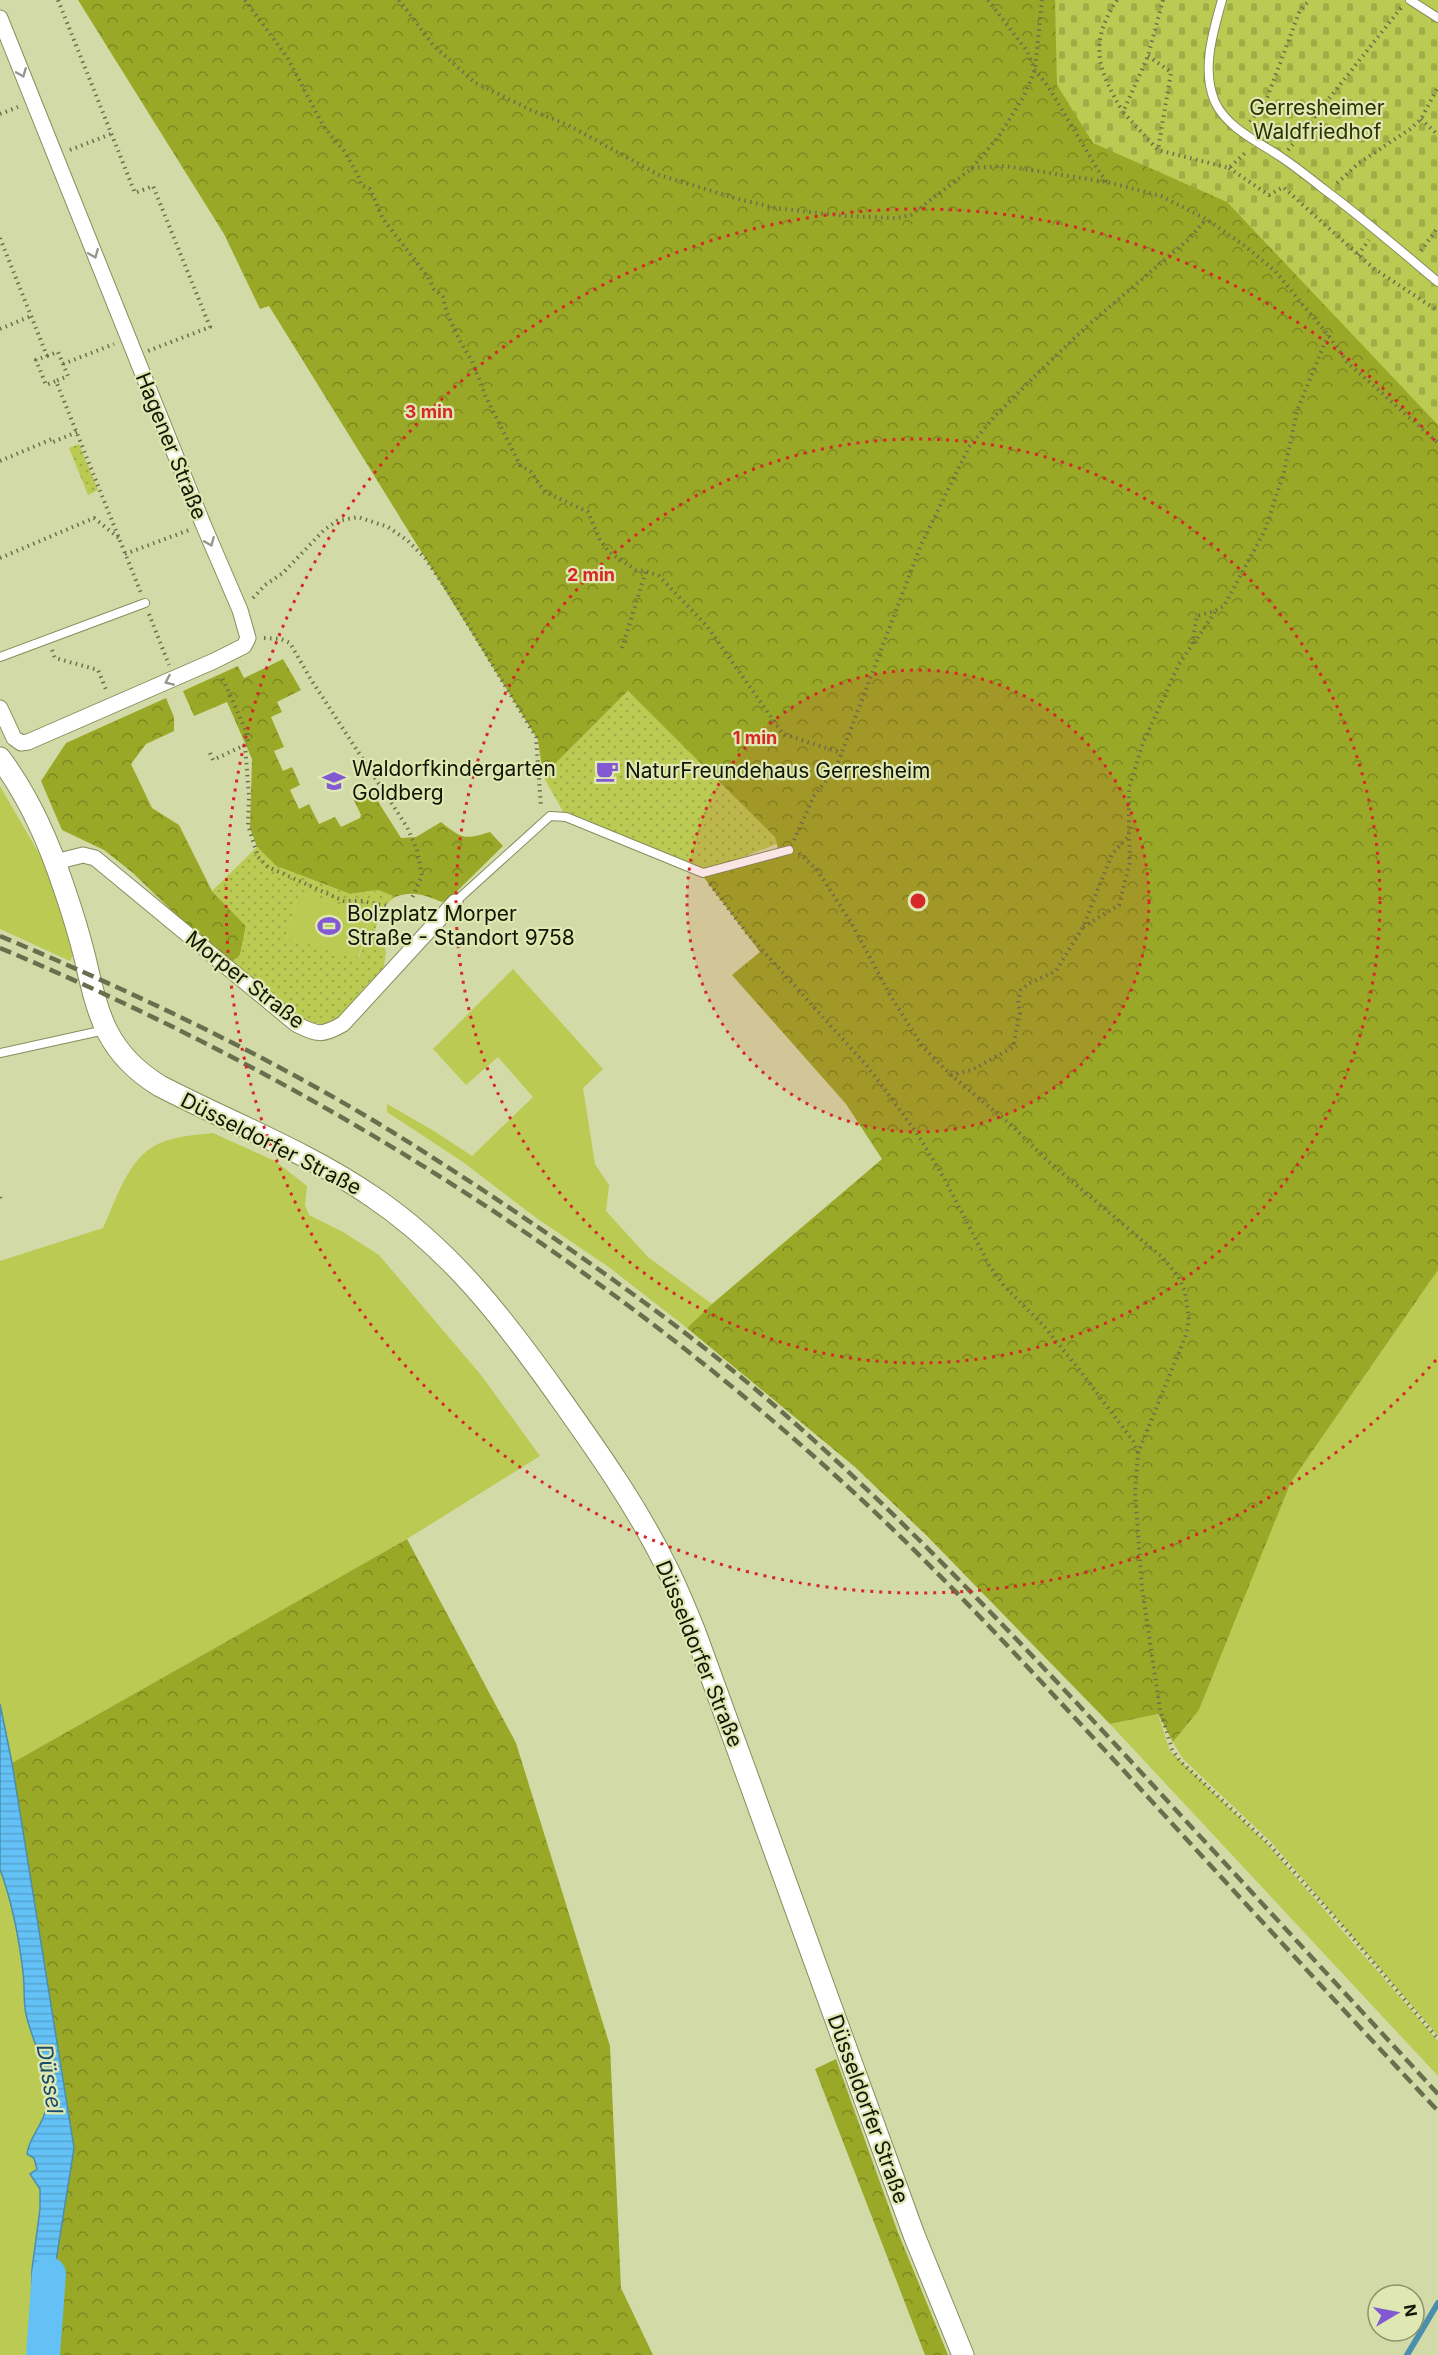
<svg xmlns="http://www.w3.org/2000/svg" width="1438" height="2355" font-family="Inter,sans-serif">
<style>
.grass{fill:#baca52}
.forest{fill:url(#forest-crowns)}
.cemetery{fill:url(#cemetery-stones)}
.park{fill:url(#park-dots);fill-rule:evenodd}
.water{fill:url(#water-rules);stroke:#4b8ead;stroke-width:1.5}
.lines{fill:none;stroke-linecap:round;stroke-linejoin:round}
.stream{stroke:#4b8ead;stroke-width:6}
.river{stroke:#63c1f6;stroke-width:34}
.service-casing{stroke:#868e5d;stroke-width:10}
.minor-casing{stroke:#868e5d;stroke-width:17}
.secondary-casing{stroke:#868e5d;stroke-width:23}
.path{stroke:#6b704f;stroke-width:4;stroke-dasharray:1.5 4.5;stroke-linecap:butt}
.service{stroke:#fff;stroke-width:8}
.minor{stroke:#fff;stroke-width:15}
.secondary{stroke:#fff;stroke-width:21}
.rail{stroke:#696e4d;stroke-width:4.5;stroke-dasharray:12 6;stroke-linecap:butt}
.oneway{stroke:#95968e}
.ring{fill:none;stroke:#d62828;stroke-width:3;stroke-dasharray:3 6}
.labels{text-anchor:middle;stroke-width:4.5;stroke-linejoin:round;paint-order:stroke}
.park-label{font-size:21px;fill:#2c3100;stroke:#dfe8b3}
.street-label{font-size:21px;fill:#131604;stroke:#dfe8b3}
.poi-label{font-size:21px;fill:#131604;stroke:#dfe8b3;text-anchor:start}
.water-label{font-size:22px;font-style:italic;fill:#1a4d69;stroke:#dfe8b3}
.centre{fill:#d62828;stroke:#dfe8b3;stroke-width:3}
.ring-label{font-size:18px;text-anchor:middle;font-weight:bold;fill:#d62828;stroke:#dfe8b3;stroke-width:4.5;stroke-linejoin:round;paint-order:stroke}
</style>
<defs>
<pattern id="forest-crowns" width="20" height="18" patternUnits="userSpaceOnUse" patternTransform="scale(1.5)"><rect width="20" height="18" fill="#9aa827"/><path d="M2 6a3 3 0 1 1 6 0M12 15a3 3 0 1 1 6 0" fill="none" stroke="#7c881f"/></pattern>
<pattern id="cemetery-stones" width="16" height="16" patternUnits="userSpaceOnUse" patternTransform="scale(1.5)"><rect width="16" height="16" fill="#baca52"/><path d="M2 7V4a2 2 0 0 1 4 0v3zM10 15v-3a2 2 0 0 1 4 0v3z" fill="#9fad46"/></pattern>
<pattern id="park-dots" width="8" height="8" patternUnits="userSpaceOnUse" patternTransform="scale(1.5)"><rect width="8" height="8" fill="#baca52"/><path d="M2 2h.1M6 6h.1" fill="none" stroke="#9fad46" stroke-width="1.8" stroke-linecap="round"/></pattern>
<pattern id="water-rules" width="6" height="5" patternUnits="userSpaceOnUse" patternTransform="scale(1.5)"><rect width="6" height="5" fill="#63c1f6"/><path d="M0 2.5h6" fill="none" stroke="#55a5d1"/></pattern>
</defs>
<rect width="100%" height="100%" fill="#d2dba7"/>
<!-- grass -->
<path class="grass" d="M0,786L49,871L75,950L70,961L0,929Z
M299,893L371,914L358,959L286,938Z
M513,969L603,1069L583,1088L595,1164L609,1185L606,1211L648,1257L712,1304L687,1328L610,1268L535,1217L463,1162L387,1112V1104L434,1131L472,1156L533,1097L498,1057L466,1085L433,1049Z
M213,1133L275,1161L307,1186L305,1205L309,1215L343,1232L379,1255L481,1375L540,1456L407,1539L12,1763L0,1704V1261L103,1228C116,1200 128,1158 158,1144C175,1136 195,1135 213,1133Z
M1438,1270V2036L1271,1842L1183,1759L1173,1742L1199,1710L1291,1482Z
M1158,1714L1170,1751L1268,1845L1438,2041V2076L1110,1724Z
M0,1869C12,1902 19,1938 23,1972C25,1986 23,2001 26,2014C32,2042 49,2069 48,2099C46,2123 29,2135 27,2154L34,2157L37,2170L30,2174L40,2189V2209L32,2269L31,2324L28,2355H0Z"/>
<!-- forest -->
<path class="forest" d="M78,0H1438V1270L1291,1482L1199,1710L1173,1742L1158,1714L1110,1724L926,1535L855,1467L687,1328L712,1304L882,1159L846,1104L732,975L760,952L702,875L778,850L777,844L628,691L543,776L538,740L269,306L260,309L224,234Z
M283,659L301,690L277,702L282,712L271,717L284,747L274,751L283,771L292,767L300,785L290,790L299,809L309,804L319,824L335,817L341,827L360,818L361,815L354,800L372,792L401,838L416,837L441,822C462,839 465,840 490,832L503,846L449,899L442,902C425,895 413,890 395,897L378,890L350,894L276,866L257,847L250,828L252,759L227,702L194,716L183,691L238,666L244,678Z
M166,698L174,717V731L146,744L131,764L152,808L179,825L212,891L246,926L240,955L231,963L199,937L133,873L104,850L62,830L41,781L66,743Z
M407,1539L516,1743L610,2046L621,2288L653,2355H41L74,2148L12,1763Z
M836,2059L897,2230L948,2355H925L815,2069Z"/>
<!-- cemetery -->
<path class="cemetery" d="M1055,0H1438V425L1227,202L1093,143L1057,85Z"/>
<!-- park -->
<path class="park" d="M79,444L98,490L88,495L69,448Z
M628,691L775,837L777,844L703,872L565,815L543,776Z
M257,847L276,866L350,894L378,890L395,897L382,908L375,930L384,943L386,953L383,972C378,976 372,979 368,984C356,995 348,1011 334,1021C308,1038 250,979 231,963L240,955L246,926L212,891ZM299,893L371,914L359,958L286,938Z"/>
<!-- water -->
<path class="water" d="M0,1704L12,1763L74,2148L41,2355H28L31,2324L32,2269L40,2209V2189L30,2174L37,2169L34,2158L27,2154C29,2136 46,2123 48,2099C49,2069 32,2042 26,2014C23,2001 25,1986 23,1972C19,1938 12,1902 0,1869Z"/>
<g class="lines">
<!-- stream -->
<path class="stream" d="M1407,2355L1438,2303"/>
<!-- river -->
<path class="river" d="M43,2355L49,2274"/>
<!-- service casing -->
<g class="service-casing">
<path id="service" d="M1222,0C1213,32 1201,70 1215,102C1227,128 1259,142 1281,157C1296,167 1311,179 1325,190C1364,219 1401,251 1438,282
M1410,0L1438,18
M0,657L145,603
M455,902L550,816L566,817L703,873L789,850
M0,1053L105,1030"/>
</g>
<!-- minor casing -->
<g class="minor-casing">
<path id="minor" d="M0,18L203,524L240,610L248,638L244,646L214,661L28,742L21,743L14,738L0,708
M55,862L83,855L95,858L296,1024C317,1035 322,1036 343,1024L455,902"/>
</g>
<!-- secondary casing -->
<g class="secondary-casing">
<path id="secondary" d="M0,758C29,797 49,842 64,888C72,911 79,934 85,958C98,1015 106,1053 160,1086C231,1123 306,1151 373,1197C451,1250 503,1318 557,1394C596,1449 636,1505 666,1566C677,1587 686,1610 695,1632L914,2235L963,2355"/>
</g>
<!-- path -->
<path class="path" d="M58,0L135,193L153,186L210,327L148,351
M245,0L287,57L324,127L344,151L358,175L361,185L370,189L383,219L428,277L434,289L443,297L447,313L460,341L472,361L485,395L520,465L531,472L545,492L588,512L600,540L609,552L636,570L646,571L659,576L707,626L783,734L842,753
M399,0L433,45L474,82L533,111L568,125L659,175L738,199L775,208L845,216L896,218L911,215L971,169L999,136L1024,96L1035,70L1042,0
M988,0L1027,51L1035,70L1049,88L1098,170L1107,182
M1117,0C1088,44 1098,70 1123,112
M1163,0L1148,56L1123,112L1158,150L1229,168L1247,151
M1148,56L1171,72L1158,150
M0,114L18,107
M1421,119L1438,135
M1250,122L1267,98L1300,10L1310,0
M70,150L111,134
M1288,150L1401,8
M972,168L1005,166L1107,182L1161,196L1206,219L1245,246L1275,271L1328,335L1347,362L1438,443
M1229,168L1269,195L1283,187L1373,268L1438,311
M1337,183L1359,163L1410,129L1421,119L1438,87
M0,238L47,356L36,360L46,385L56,381L141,593
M1421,251L1438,227
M1358,255L1369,240
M0,329L31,316
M47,356L58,352L68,376L56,381
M63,364L114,344
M0,461L52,439L53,442L77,432
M125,554L189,530
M0,558L94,518L119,538
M253,598L265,585L283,573L324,530L337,521L358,517L388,527L408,541L425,558L451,596L536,737L541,807
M149,614L169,665
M264,638L281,639L290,643L310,678L407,827L417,850L422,876L412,898
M1194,643L1215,612
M622,648L646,571
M52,650L55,658L98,670L107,692
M245,745L249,796L248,825L258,857L268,867L344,901H361L387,906
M210,753L213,760L245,745L248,741L247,733L221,675
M794,840L814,796L836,768L921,545L969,447L994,417L1041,370L1086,327L1189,239L1206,219
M799,853L817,870L852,924L890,995L922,1046L951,1075L1011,1125L1049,1162L1162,1257L1178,1276L1185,1291L1189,1320L1186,1335L1138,1453L1135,1491L1142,1588L1160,1710L1172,1749L1180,1761L1269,1844L1346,1930L1438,2039
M710,884L747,933L867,1066L886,1091L918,1135L944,1178L989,1265L1004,1286L1043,1325L1078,1368L1133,1441L1138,1453
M1083,927L1119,905L1130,862L1129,836
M951,1075L972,1070L1013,1047L1020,1013L1018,1000L1021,990L1028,984L1056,971L1083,927L1112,854L1129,836V788L1143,743L1179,664L1192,645L1197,616L1215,611L1224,606L1265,530L1284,472L1297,411L1328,335
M0,1197L1,1201"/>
<!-- service -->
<use href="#service" class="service"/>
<!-- minor -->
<use href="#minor" class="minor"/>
<!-- secondary -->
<use href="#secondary" class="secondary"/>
<!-- rail -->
<path class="rail" d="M0,936C135,993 269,1056 394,1133C455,1171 515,1211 574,1252C645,1302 716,1354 782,1412C900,1515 1007,1628 1114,1743C1222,1860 1330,1977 1438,2094
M0,948C307,1077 590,1254 837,1477C940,1570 1032,1672 1126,1773C1229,1886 1333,1999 1438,2111"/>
</g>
<!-- one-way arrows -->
<defs><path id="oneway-chevron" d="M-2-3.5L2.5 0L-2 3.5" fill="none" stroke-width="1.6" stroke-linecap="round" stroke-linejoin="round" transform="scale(1.5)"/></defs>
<g class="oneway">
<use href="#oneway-chevron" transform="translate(22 73) rotate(68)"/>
<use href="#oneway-chevron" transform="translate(94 254) rotate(68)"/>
<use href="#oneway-chevron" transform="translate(210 542) rotate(67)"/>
<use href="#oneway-chevron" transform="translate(169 681) rotate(156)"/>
</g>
<!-- distance rings -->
<circle cx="918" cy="901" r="231" fill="#d62828" fill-opacity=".12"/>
<g class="ring">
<circle cx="918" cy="901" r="231"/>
<circle cx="918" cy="901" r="462"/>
<path d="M1436 1360A692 692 0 1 1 1436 442"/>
</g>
<!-- icons -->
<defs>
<g id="cafe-bare" transform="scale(1.8)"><path d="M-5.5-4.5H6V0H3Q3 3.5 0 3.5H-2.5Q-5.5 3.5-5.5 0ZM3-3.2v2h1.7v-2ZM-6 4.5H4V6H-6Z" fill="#8259d3" stroke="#dfe8b3" stroke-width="2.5" paint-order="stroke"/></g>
<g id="school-bare" transform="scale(1.8)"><path d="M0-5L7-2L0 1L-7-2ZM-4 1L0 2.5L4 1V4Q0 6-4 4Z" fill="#8259d3" stroke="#dfe8b3" stroke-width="2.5" paint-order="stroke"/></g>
<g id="stadium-bare" transform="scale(1.8)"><path d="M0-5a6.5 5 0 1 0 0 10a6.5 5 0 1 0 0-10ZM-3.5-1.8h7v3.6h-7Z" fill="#8259d3" stroke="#dfe8b3" stroke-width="2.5" paint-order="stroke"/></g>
</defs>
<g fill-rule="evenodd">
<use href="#cafe-bare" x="607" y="771"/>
<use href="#school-bare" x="334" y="781"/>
<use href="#stadium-bare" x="329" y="926"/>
</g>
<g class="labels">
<!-- park labels -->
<g class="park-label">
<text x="1317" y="115">Gerresheimer<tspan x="1317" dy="24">Waldfriedhof</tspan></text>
</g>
<!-- street labels -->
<g class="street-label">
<text transform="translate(171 446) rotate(68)" y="7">Hagener Straße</text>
<text transform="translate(245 980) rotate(38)" y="7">Morper Straße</text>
<text transform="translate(271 1144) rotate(27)" y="7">Düsseldorfer Straße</text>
<text transform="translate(699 1654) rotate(68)" y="7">Düsseldorfer Straße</text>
<text transform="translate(868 2109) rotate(70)" y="7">Düsseldorfer Straße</text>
</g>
<!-- poi labels -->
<g class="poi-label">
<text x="352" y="776">Waldorfkindergarten<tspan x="352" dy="24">Goldberg</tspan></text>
<text x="625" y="778">NaturFreundehaus Gerresheim</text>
<text x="347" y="921">Bolzplatz Morper<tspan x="347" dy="24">Straße - Standort 9758</tspan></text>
</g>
<!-- water labels -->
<g class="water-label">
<text transform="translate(50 2079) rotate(81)" y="8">Düssel</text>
</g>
</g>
<circle cx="918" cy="901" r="9" class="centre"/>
<g class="ring-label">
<text x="429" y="418">3 min</text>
<text x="591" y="581">2 min</text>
<text x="755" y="744">1 min</text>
</g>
<!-- north arrow -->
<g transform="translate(1396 2313) rotate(80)"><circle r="28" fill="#dfe8b3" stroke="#8d946d" stroke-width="1.5"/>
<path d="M0-4.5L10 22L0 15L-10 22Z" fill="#8259d3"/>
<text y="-9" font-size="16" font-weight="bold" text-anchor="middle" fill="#131604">N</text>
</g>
</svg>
